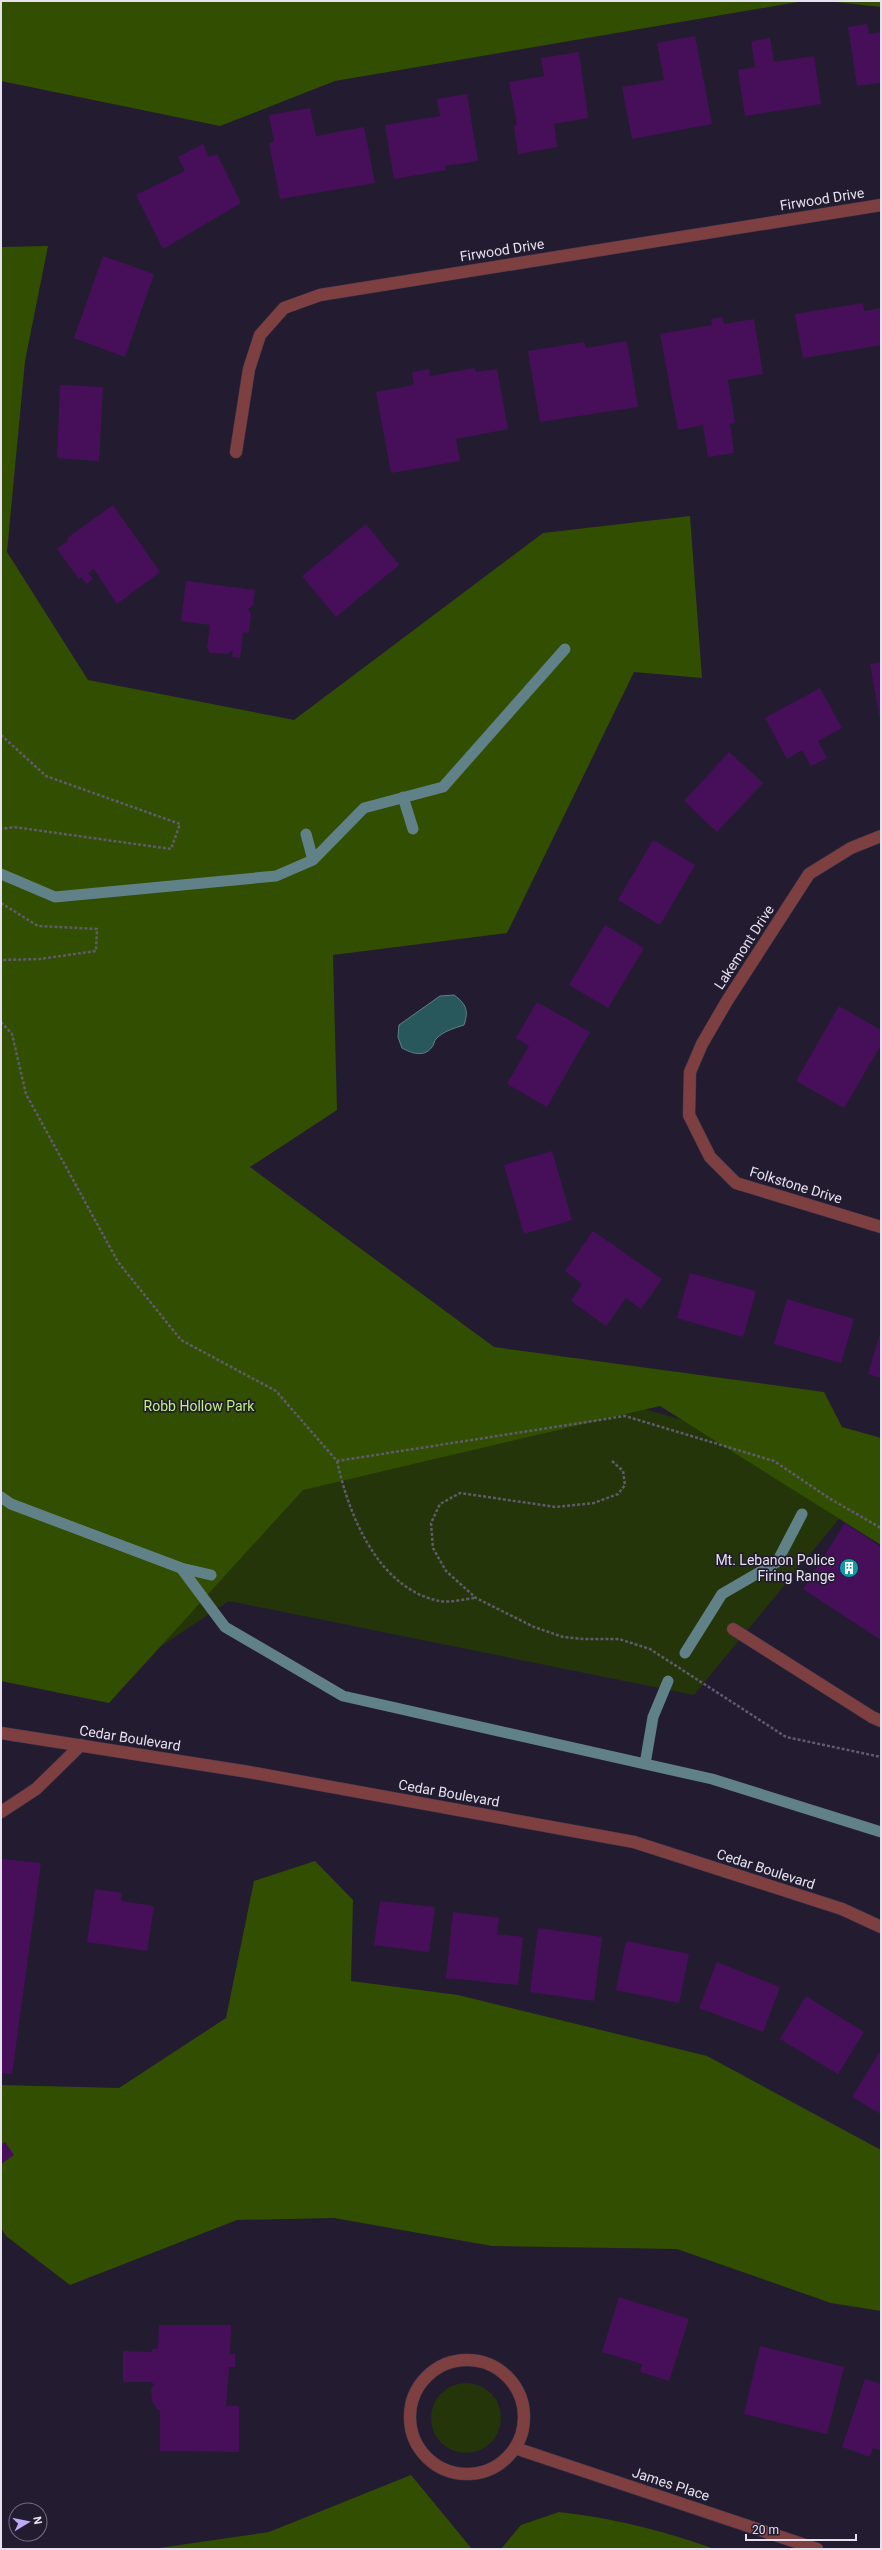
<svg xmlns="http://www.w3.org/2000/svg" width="882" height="2550" font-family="Roboto,sans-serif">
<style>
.green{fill:#233509}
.forest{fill:#324e00}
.water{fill:#29585c;stroke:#618188}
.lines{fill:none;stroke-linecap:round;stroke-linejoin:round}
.stream{stroke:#618188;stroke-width:11}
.building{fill:#470f5a}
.service-casing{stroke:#3e384c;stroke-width:13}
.minor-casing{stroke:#3e384c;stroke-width:13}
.tertiary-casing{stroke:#3e384c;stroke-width:13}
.path{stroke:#605a6d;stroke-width:2.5;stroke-dasharray:3 2;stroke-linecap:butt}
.service{stroke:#7d3f40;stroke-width:12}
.minor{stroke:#7d3f40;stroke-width:12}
.tertiary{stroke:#7d3f40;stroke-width:12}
.labels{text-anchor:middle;stroke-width:3.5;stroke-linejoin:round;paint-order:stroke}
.street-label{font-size:14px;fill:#e5e1ef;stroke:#231c31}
.park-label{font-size:14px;fill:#bdf37c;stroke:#231c31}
.poi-label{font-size:14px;fill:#e5e1ef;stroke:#231c31;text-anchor:end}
</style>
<rect width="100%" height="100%" fill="#231c31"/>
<!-- green -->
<path class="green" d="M1,629L123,1106L472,1361L881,1475L844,1513L694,1695L229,1601L152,1652Z
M431 2418a35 35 0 1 1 70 0a35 35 0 1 1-70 0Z"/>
<!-- forest -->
<path class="forest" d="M1,1H804L335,81L220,126L1,81Z
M827,1H881V7Z
M48,246L25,361L7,552L88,680L294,720L543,533L690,516L702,678L634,672L507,933L333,955L337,1110L250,1167L494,1347L824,1392L842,1427L881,1438V1545L660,1406L303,1490L109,1703L1,1681V247Z
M315,1861L353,1900L351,1981L458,1995L707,2056L881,2150V2311L831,2303L677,2249L492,2246L334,2218L237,2220L70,2285L6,2236L1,2228V2085L119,2088L226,2018L254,1881Z
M411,2475L472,2549H152L269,2532Z
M559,2512C613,2518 664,2531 715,2549H501L521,2525Z"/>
<!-- water -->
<path class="water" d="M454,995C466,1004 469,1010 464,1025C455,1028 443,1031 436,1039C434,1041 434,1045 432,1047C424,1058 411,1053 402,1048L398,1037L399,1025L440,996Z"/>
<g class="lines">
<!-- stream -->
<path class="stream" d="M403,797L413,829
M306,834L313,860
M1,874L55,897L276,876L313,860L364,808L443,787L565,649
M1,1497L11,1504L181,1568L211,1575
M181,1568L225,1627L343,1696L712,1779L881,1832
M685,1653L722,1594L777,1562L802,1514
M645,1764L653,1717L668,1681"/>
</g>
<!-- building -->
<path class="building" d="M867,24L869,34L881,32V83L857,86L848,27Z
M695,36L712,124L632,139L622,87L664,80L657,43Z
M770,38L774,62L814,56L821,104L745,116L738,70L755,67L751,41Z
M579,52L588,118L554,124L557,147L518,154L514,126L517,125L509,82L544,76L541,58Z
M467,94L478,161L445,166L446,170L394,179L385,125L440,116L437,99Z
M310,108L316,136L364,127L375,183L280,199L269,143L274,142L269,115Z
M203,144L209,157L217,154L241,203L163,249L136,195L185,171L178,157Z
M103,256L154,274L125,357L74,338Z
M863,303L864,311L881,308V345L803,358L795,314Z
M722,317L724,324L754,319L763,374L728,380L735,423L730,424L734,453L708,457L703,425L678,430L660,334L712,325L711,319Z
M627,341L638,407L540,422L528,351L584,342L586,348Z
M475,368L476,372L497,369L508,429L456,439L460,461L391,473L376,392L414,385L412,372L429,369L430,376Z
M60,385L103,387L99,461L57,458Z
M113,505L160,572L117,604L94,569L88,573L93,579L87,584L81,577L79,579L57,549L68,541L67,538Z
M366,524L399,565L336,617L302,576Z
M186,581L255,590L253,605L248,609L251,614L249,633L243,632L240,658L232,657L233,650L227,654L210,653L207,647L210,625L181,621Z
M881,662V719L880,720L870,664Z
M820,688L842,728L818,741L827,758L811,766L802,750L787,759L765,718Z
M729,752L763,783L717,832L684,801Z
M653,840L695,865L660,925L618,900Z
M605,925L644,948L608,1008L569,985Z
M537,1002L590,1032L547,1107L507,1084L529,1046L516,1038Z
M839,1006L881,1030V1045L844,1108L796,1081Z
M552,1151L572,1220L524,1234L504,1165Z
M593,1231L662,1279L641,1309L626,1298L606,1326L571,1301L582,1284L565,1271Z
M690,1273L756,1291L743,1337L677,1318Z
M787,1299L854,1319L841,1363L774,1344Z
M881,1330V1378L868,1374Z
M845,1523L881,1547V1640L803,1589Z
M1,1859L41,1863L12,2074L1,2073Z
M95,1889L122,1893L121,1901L154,1906L147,1951L87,1942Z
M380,1901L435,1907L429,1952L374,1945Z
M453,1912L499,1918L497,1934L523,1937L518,1985L446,1978Z
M538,1928L602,1937L594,2001L530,1992Z
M626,1941L689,1954L679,2003L616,1990Z
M717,1962L780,1987L763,2032L699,2008Z
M806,1996L864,2032L838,2074L780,2039Z
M881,2050V2114L852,2097Z
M5,2142L14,2155L1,2164V2145Z
M619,2297L689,2319L669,2381L640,2372L642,2364L602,2352Z
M159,2325H231L230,2354H235V2367H229L226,2406H239V2452L160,2451V2410H158L152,2401L151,2388L154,2385L152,2382H123V2351L152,2352V2349L158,2348Z
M760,2346L844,2367L827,2434L744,2414Z
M865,2379L881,2384V2450L873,2448L870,2457L842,2447Z"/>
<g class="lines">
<!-- service casing -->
<g class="service-casing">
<path id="service" d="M733,1629L872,1717L881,1721
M1,1812L36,1789L81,1745"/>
</g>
<!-- minor casing -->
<g class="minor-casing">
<path id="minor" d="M236,452L249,369L260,335L284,308L320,295L881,205
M881,836L851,848L809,874L727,1001L702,1044L690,1072L689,1115L710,1157L736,1183L881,1227
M410 2417a57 57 0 1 1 114 0a57 57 0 1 1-114 0Z
M515,2448L817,2549"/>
</g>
<!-- tertiary casing -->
<g class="tertiary-casing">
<path id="tertiary" d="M1,1733L249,1772L634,1842L842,1909L881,1927"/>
</g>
<!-- path -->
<path class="path" d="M1,735L46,776L180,824L171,849L14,827L1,829
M1,903L38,926L97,929L96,951L40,959L1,960
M1,1022L12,1034L26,1094L118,1262L181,1340L276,1391L337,1461L625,1416L774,1461L832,1500L881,1528
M337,1461C349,1516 378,1588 439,1601C449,1603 465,1599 475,1598
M612,1461L623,1471L625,1485L618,1494L594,1503L556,1507L460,1493L440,1504L431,1523L433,1548L446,1571L476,1598L534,1627L563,1637L584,1639H619L650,1649L786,1737L881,1757"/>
<!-- service -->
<use href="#service" class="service"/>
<!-- minor -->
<use href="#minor" class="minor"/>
<!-- tertiary -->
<use href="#tertiary" class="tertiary"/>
</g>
<!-- icons -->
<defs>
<g id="building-disc" transform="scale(1)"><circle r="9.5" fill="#0f9aa8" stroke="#231c31"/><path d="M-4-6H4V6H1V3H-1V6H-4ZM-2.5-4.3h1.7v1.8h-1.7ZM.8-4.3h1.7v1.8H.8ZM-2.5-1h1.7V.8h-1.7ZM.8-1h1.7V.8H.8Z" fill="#fff"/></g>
</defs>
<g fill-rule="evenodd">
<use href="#building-disc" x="849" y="1568"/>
</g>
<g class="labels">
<!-- street labels -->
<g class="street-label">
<text transform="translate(822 199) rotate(-9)" y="5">Firwood Drive</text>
<text transform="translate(502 250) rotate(-9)" y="5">Firwood Drive</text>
<text transform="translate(744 947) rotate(-57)" y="5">Lakemont Drive</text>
<text transform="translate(796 1185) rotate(17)" y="5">Folkstone Drive</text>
<text transform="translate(130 1738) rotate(9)" y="5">Cedar Boulevard</text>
<text transform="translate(449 1793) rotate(10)" y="5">Cedar Boulevard</text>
<text transform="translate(766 1869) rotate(18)" y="5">Cedar Boulevard</text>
<text transform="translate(671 2484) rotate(18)" y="5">James Place</text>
</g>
<!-- park labels -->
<g class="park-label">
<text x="199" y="1411">Robb Hollow Park</text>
</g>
<!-- poi labels -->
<g class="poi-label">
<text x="835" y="1565">Mt. Lebanon Police<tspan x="835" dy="16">Firing Range</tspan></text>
</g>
</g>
<!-- border -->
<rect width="882" height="2550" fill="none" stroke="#e5e1ef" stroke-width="4"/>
<!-- north arrow -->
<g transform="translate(28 2522) rotate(80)"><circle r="19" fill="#231c31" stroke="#716b7d"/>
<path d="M0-3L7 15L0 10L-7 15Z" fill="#bda9f5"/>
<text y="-6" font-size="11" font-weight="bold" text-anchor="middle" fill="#e5e1ef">N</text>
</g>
<!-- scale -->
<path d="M746 2534v6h110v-6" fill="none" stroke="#e5e1ef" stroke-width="2"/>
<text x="752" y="2534" font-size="12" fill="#e5e1ef" stroke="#231c31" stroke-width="3" paint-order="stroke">20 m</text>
</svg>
